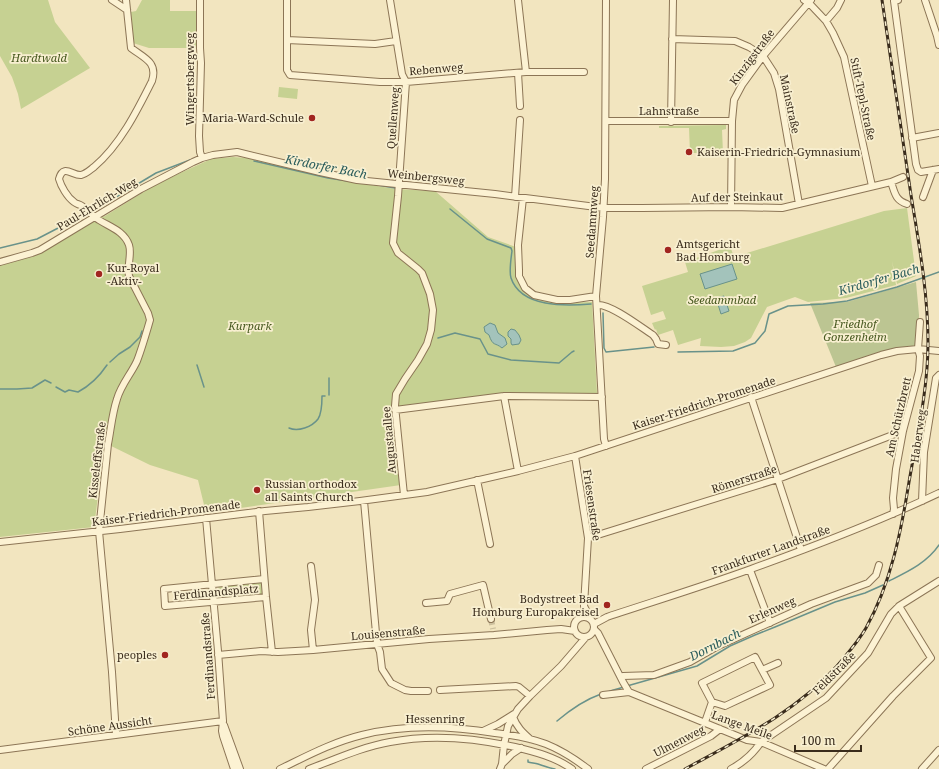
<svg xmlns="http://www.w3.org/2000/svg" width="939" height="769" font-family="'Noto Serif',serif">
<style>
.green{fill:#c6d192}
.cemetery{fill:#bcc592}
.water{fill:#a3c3bb;stroke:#69928a}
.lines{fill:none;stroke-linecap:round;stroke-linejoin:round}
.stream{stroke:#69928a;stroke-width:1.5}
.minor-tunnel{stroke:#cdc09e;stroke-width:6;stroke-dasharray:6 3;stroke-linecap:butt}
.minor-casing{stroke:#8c7556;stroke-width:8}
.minor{stroke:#fcf2d3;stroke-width:6}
.rail-casing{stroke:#3a2c1c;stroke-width:3}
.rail{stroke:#f8efd0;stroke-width:1.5;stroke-dasharray:4.5;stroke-linecap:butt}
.poi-dot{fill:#a12520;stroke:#f8efd0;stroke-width:1.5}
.labels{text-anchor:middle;stroke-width:3.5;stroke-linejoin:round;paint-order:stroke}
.street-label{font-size:11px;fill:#3a2c1c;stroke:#f8efd0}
.park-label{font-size:11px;font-style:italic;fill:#485920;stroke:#f8efd0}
.poi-label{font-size:11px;fill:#3a2c1c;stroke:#f8efd0;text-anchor:start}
.water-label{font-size:12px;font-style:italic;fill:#295c5b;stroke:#f8efd0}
</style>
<rect width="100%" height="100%" fill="#f2e5bf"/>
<!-- green -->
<path class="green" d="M0,0H48L55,22L90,68L21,109L18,94L12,77L0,56Z
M142,0H170V11H200V48H149L133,43L131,12L136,11Z
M279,87L298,89L297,99L278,97Z
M726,125V129L722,130L723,153H690L689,128H659V126Z
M233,157L247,158L329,178L396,189L435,191L488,237L516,247L523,290L561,303L592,302L597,393H503L393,407L401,485L206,513L198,480L150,465L105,443L94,527L0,537V264L34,256L45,250L88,223L105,216L150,188L178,174L211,159Z
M907,208L916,276L897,284L892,261L896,285L846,298L808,302L795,297L767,307L751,338L745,342L734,346L721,347L700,346L701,338L678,345L673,330L658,335L656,329L655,330L652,323L666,319L663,311L651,315L642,286L688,272L685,262L730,246L734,257L884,211Z
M262,581L264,596L220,599L218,585Z"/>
<!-- cemetery -->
<path class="cemetery" d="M916,282L919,315L918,347L836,367L810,303L847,302Z"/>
<!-- water -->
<path class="water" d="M732,264L737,279L705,289L700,274Z
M724,296L729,311L721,314L716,298Z
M490,323L495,325L498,333L505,338L507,344L502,348C495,342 493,347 489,335L485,332L484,327Z
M511,329L515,330L519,335L521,340L519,344L512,345L511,343V339L508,336V332Z"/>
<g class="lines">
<!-- stream -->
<path class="stream" d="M254,161L328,178L348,181
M372,184L395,188
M96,209L156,173L190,160
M450,209L487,239L511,248L512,251C511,258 509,272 511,278C521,308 566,306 591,304
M0,248L37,239L87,213
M603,313L604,348L606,352L654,347
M438,338L455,333L480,339L488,354L511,360L559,363L572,352L574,351
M678,352L733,351L755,343L765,331L769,314L788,306L823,304L847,301L897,287L939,272
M110,362L119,354L130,347L140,337L142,331
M197,365L204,387
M56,387L65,392L69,390L78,392C91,385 99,377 107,365
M0,389H17L32,388L45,380L51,383
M329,395V378
M289,428C298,432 312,427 318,419C322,413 322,403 322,396H325
M889,581C907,572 927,563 939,545
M627,686L697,666L730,646L755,635L775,627L835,602L865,593L883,585
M610,691L624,687
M557,721C570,710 584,700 601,694
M528,760V762C531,763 535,763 538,764C544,766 549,768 555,769"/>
<!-- minor-tunnel -->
<path class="minor-tunnel" d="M491,619L493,629"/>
<!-- minor casing -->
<g class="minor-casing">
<path id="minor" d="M112,0L127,10
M200,0V48L201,63L199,136L200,152L202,158
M287,0V70L290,75L380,82H406L526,72H584
M390,0L402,74L406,82L398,196L393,243L398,253L418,269L422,273L430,294L433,310L431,330L427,344L418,360L405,379L396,394L395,406L404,495
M518,0L526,72
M606,0L605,179L603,217L596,296L604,439L606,446
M804,0L809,3L826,21L833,33L844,57L872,186
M898,0L894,1L916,164L918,170L921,172L939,169
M925,0L937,36L939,45
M826,21L837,8L841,0
M672,39L735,41L749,47L763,56L774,73L779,89L799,204
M287,40L375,44L396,41
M518,73L520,106
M606,121H732
M671,122L673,0
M912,138L939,133
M891,182C895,193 895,200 907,204
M515,197L520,120
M923,197L933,170
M523,198L518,245L519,270V276L525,288L534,295L557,300H570L596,296
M731,207L732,121L734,100L742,85L763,56L811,0
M0,262L32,253L40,250L141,189L193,162L202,158L213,155L237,152L320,172L357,180L495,194L604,208H642L731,207L782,208L891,182L903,177
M597,305C610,303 642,328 653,335L656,339L658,344L666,345
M504,396L518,471
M751,397L801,550
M395,410L504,396L602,397
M575,456L588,538L584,606L586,610L588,617
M477,480L490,544
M364,501L377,644L380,652L382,669L391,683L405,690L411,691H428
M922,501L924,452L936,378L939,375
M259,511L266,597L272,652
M893,514L894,509L893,498L896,469L903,431L919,371L920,356L918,349L920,322
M206,518L218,651L223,721L222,731L223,736L234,769
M588,538L778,479L903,431
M0,542L120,529L265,511L308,507L360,501L427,492L518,471L575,456L881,355L897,351L918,349L939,351
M311,566L315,600L311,630L313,650
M750,570L770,623
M264,579L164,589L165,606L266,597
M426,603L447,601L450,594L483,585L491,619
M574 627a10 10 0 1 1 20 0a10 10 0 1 1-20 0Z
M594,624L607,617C655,601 704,586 751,569C815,546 878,522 939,493
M594,629L598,633L623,682L629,692L747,740L761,742L824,769
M218,655L261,651L278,652L313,650L429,639L494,635L547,630L561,629L575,631
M762,670L778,663
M621,677L623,676L654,675L690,662L718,646L811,604L868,583L876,575L879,565
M440,690L516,686L519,687L530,696
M603,695L629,692
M513,717C517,727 522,732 530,739
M705,722L712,702L702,683L755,657L770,685L725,706L712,702
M224,725L240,769
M483,731L498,724L514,714
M116,735L112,672L99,531L108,444C111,429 112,414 117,399C121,385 131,374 137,361C142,348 146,334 150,320L148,313L129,276C127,265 132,254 129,245C124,231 110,227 99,220C92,216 88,210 82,206C79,204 76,204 74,202C67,197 61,186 59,179C63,163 73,176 81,175C86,174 90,170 94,167C120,145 137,111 152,81C158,62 144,58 131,48L126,0
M0,750L223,721
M502,764L512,754L521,748
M280,769C307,756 333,742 362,735C405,724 452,726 495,733C512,735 530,738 546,744C561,750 575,759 588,769
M309,769C336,759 362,747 390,742C431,734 475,738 515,747C536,752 555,757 572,769
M500,769L502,764L504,745L508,726L518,709L530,696L561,666L586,637
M646,769L711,736L720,729
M731,769C744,762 753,754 761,742L826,698L868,653L891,614L899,606L939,581
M828,769L893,696L931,658L899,606
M922,769L939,750"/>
</g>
<!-- minor -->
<use href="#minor" class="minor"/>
<!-- rail casing -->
<g class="rail-casing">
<path id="rail" d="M685,769C738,740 796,712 837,666C847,654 858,642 866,628C891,583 901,532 909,482C917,436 928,389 928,343C928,293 919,244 911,195C901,130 892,65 882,0"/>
</g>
<!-- rail -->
<use href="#rail" class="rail"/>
</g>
<!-- markers -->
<g class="poi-dot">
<circle cx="312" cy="118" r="4"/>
<circle cx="689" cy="152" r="4"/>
<circle cx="668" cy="250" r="4"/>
<circle cx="99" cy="274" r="4"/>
<circle cx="257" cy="490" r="4"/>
<circle cx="607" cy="605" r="4"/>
<circle cx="165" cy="655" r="4"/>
</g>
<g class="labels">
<!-- street labels -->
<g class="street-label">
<text transform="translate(752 57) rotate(-53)" y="4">Kinzigstraße</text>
<text transform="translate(436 69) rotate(-5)" y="4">Rebenweg</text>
<text transform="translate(190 79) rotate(-90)" y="4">Wingertsbergweg</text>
<text transform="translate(863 99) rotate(78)" y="4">Stift-Tepl-Straße</text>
<text transform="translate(790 104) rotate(78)" y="4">Mainstraße</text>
<text x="669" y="115">Lahnstraße</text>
<text transform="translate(393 118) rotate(-86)" y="4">Quellenweg</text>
<text transform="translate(426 177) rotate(6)" y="4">Weinbergsweg</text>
<text transform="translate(737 197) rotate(-1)" y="4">Auf der Steinkaut</text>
<text transform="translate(97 204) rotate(-31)" y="4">Paul-Ehrlich-Weg</text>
<text transform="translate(592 222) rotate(-86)" y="4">Seedammweg</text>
<text transform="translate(704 403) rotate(-18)" y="4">Kaiser-Friedrich-Promenade</text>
<text transform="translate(898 417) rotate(-77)" y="4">Am Schützbrett</text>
<text transform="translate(918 436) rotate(-82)" y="4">Haberweg</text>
<text transform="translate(389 440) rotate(-95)" y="4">Augustaallee</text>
<text transform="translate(97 460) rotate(-83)" y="4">Kisseleffstraße</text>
<text transform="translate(744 479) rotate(-18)" y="4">Römerstraße</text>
<text transform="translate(592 505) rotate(82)" y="4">Friesenstraße</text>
<text transform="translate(166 513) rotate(-7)" y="4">Kaiser-Friedrich-Promenade</text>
<text transform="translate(771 550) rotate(-20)" y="4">Frankfurter Landstraße</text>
<text transform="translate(216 592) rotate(-5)" y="4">Ferdinandsplatz</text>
<text transform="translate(772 610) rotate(-24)" y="4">Erlenweg</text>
<text transform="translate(388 633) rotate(-5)" y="4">Louisenstraße</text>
<text transform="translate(208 656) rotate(-94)" y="4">Ferdinandstraße</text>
<text transform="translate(834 673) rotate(-45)" y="4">Feldstraße</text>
<text x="435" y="723">Hessenring</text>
<text transform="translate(742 725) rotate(20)" y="4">Lange Meile</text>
<text transform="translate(110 726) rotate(-8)" y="4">Schöne Aussicht</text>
<text transform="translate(679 741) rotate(-27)" y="4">Ulmenweg</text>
</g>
<!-- park labels -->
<g class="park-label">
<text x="39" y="62">Hardtwald</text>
<text x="722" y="304">Seedammbad</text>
<text x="855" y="328">Friedhof<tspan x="855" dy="13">Gonzenheim</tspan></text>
<text x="250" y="330">Kurpark</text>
</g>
<!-- poi labels -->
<g class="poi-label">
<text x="304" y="122" text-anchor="end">Maria-Ward-Schule</text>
<text x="697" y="156">Kaiserin-Friedrich-Gymnasium</text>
<text x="676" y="248">Amtsgericht<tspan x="676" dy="13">Bad Homburg</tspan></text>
<text x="107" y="272">Kur-Royal<tspan x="107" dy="13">-Aktiv-</tspan></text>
<text x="265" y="488">Russian orthodox<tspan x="265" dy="13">all Saints Church</tspan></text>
<text x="599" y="603" text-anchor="end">Bodystreet Bad<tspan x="599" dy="13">Homburg Europakreisel</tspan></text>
<text x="157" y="659" text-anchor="end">peoples</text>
</g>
<!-- water labels -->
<g class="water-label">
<text transform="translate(326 167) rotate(11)" y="4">Kirdorfer Bach</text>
<text transform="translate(879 280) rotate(-16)" y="4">Kirdorfer Bach</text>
<text transform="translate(715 645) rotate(-27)" y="4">Dornbach</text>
</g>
</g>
<!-- scale -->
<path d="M795 745v6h66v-6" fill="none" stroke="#3a2c1c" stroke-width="2"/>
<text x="801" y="745" font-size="12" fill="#3a2c1c" stroke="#f8efd0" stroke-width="3" paint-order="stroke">100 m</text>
</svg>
